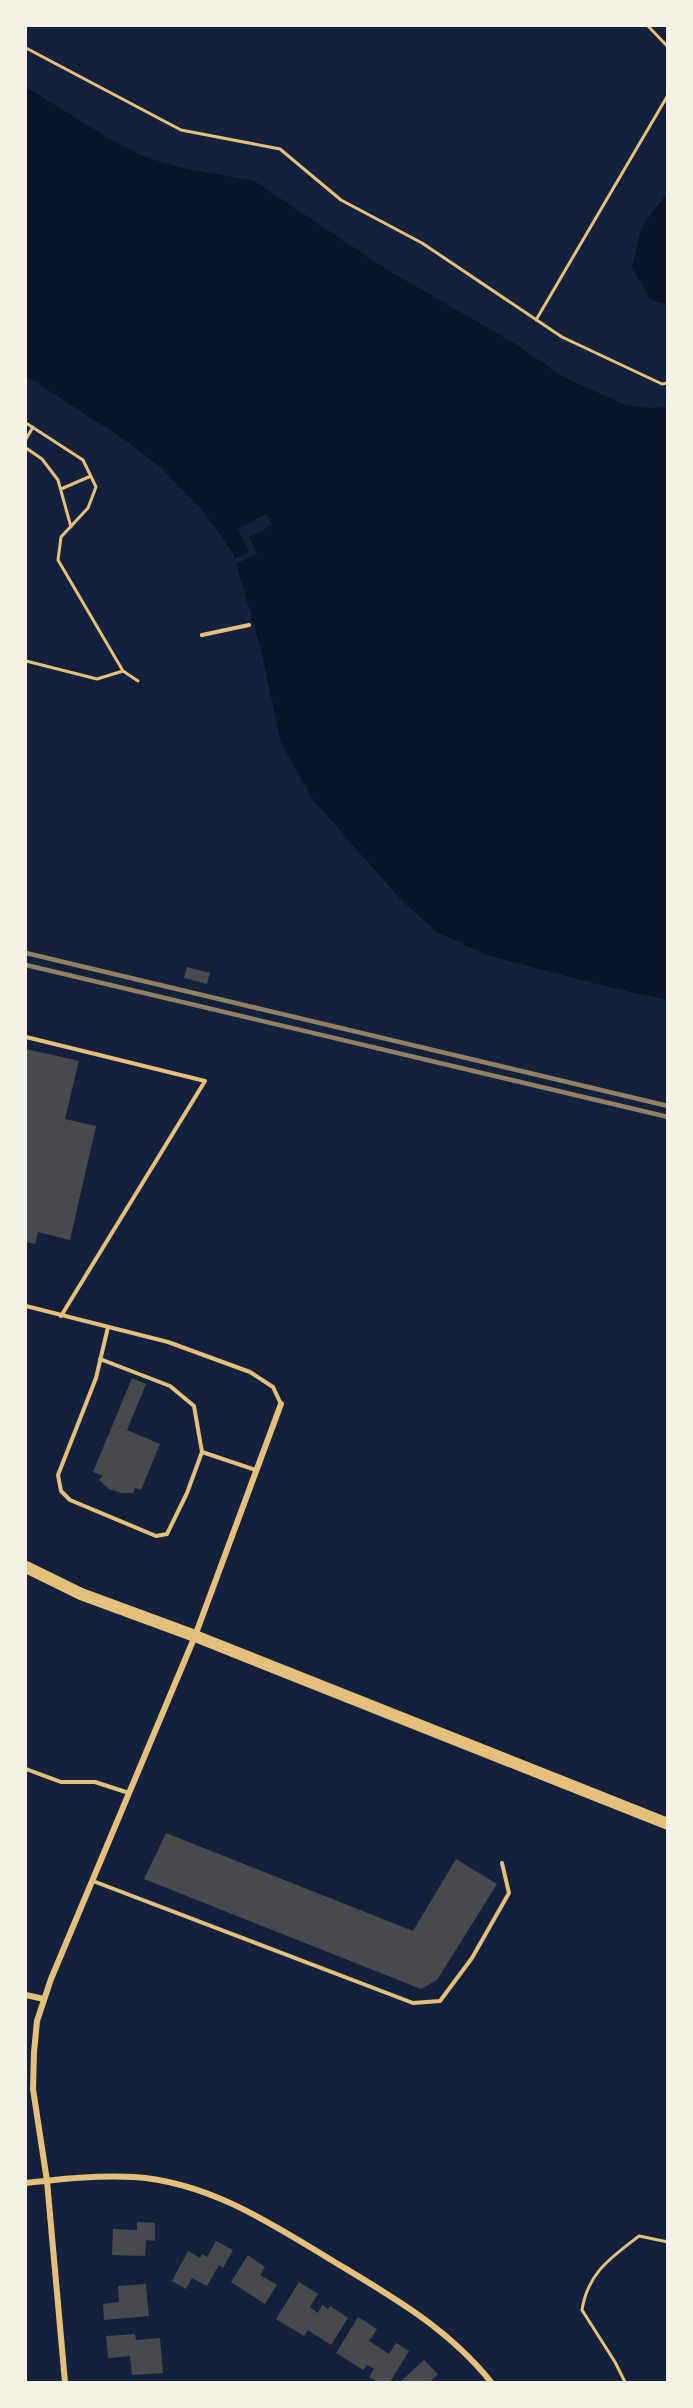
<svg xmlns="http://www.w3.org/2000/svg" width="693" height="2408" font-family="Raleway,sans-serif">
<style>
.water{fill:#0b132b}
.pier{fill:#14213d}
.building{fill:#48494c}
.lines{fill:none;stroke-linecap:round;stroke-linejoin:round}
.path{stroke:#e5c07b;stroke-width:3}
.service{stroke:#e5c07b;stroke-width:4}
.minor{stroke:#e5c07b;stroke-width:6}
.primary{stroke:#e5c07b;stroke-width:12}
.rail{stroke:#918062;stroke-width:4.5}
</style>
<rect width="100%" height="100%" fill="#14213d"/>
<!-- water -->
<path class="water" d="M26,87L108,138L145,157L179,167L254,181L386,269L512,342L567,379L626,405L651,408L667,407V1000L608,987L486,955L436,931L402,901L313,800L281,743L261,650L233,553L202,510L160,467L128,442L26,376Z
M667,193V305L650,299L632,267L641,228Z"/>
<!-- pier -->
<path class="pier" d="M266,514L272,525L249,537L257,553L233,566L232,560L249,552L238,529Z"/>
<!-- building -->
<path class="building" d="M187,967L210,973L207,984L184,978Z
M26,1049L79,1061L65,1119L96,1126L70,1240L38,1232L35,1244L26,1242Z
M132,1378L146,1384L127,1430L160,1444L141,1490L135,1488L133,1493H121L109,1489L99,1480L103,1476L93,1472Z
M166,1833L413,1931L456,1859L497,1884L437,1980L421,1989L144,1879Z
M137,2222L155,2223V2241L146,2240L145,2256L112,2255L113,2229L137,2230Z
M216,2241L233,2250L223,2268L219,2265L207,2286L192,2278L186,2289L172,2281L188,2251L200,2258L202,2254L207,2257Z
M248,2255L265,2267L260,2275L277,2285L265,2304L231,2282Z
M299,2282L318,2294L310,2307L318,2313L322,2305L328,2309L330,2306L348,2318L331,2345L308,2330L304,2336L276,2319Z
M146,2284L149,2316L104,2320L103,2304L119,2302L118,2286Z
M358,2317L377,2329L369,2341L389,2354L396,2343L409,2351L390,2382H378L369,2377L374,2369L367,2365L363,2370L336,2353Z
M135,2334L136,2340L160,2338L163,2373L132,2375L130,2356L108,2358L106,2336Z
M424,2360L438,2374L430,2382H400Z"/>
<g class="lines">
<!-- path -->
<path class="path" d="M648,26L668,47
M26,48L181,130L280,149L341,200L422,243L562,337L662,384L668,383
M536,320L668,95
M26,423L83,460L96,487L88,508L61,537L58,560L123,671
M26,439L33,427
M26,448L42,459L58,480L71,527
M61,489L91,476
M26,661L97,679L123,671L138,681
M625,2382L615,2362L582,2310C588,2272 611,2258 639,2236L668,2242"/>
<!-- service -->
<path class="service" d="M202,635L249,625
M26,1037L205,1081L61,1316
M26,1306L168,1342L250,1372L273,1387L281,1404
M100,1359L170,1386L194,1406L202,1452L187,1493L167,1534L156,1536L70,1500L61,1491L58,1475L96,1378L108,1327
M202,1452L256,1470
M26,1769L61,1782H95L129,1793
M93,1881L413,2003L440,2001L472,1958L509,1893L502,1863"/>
<!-- minor -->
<path class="minor" d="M26,1995L44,1999
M26,2183C61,2179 98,2175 134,2177C209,2182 272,2224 333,2261C391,2296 448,2328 491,2382
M65,2382L47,2181L33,2089L34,2052L37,2021L51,1979L195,1636L281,1404"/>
<!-- primary -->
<path class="primary" d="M26,1567L81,1594L195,1636L668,1824"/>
<!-- rail -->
<path class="rail" d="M26,953L668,1106
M26,965L668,1117"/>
</g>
<!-- border -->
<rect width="693" height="2408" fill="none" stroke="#f6f1e7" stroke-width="54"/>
</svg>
